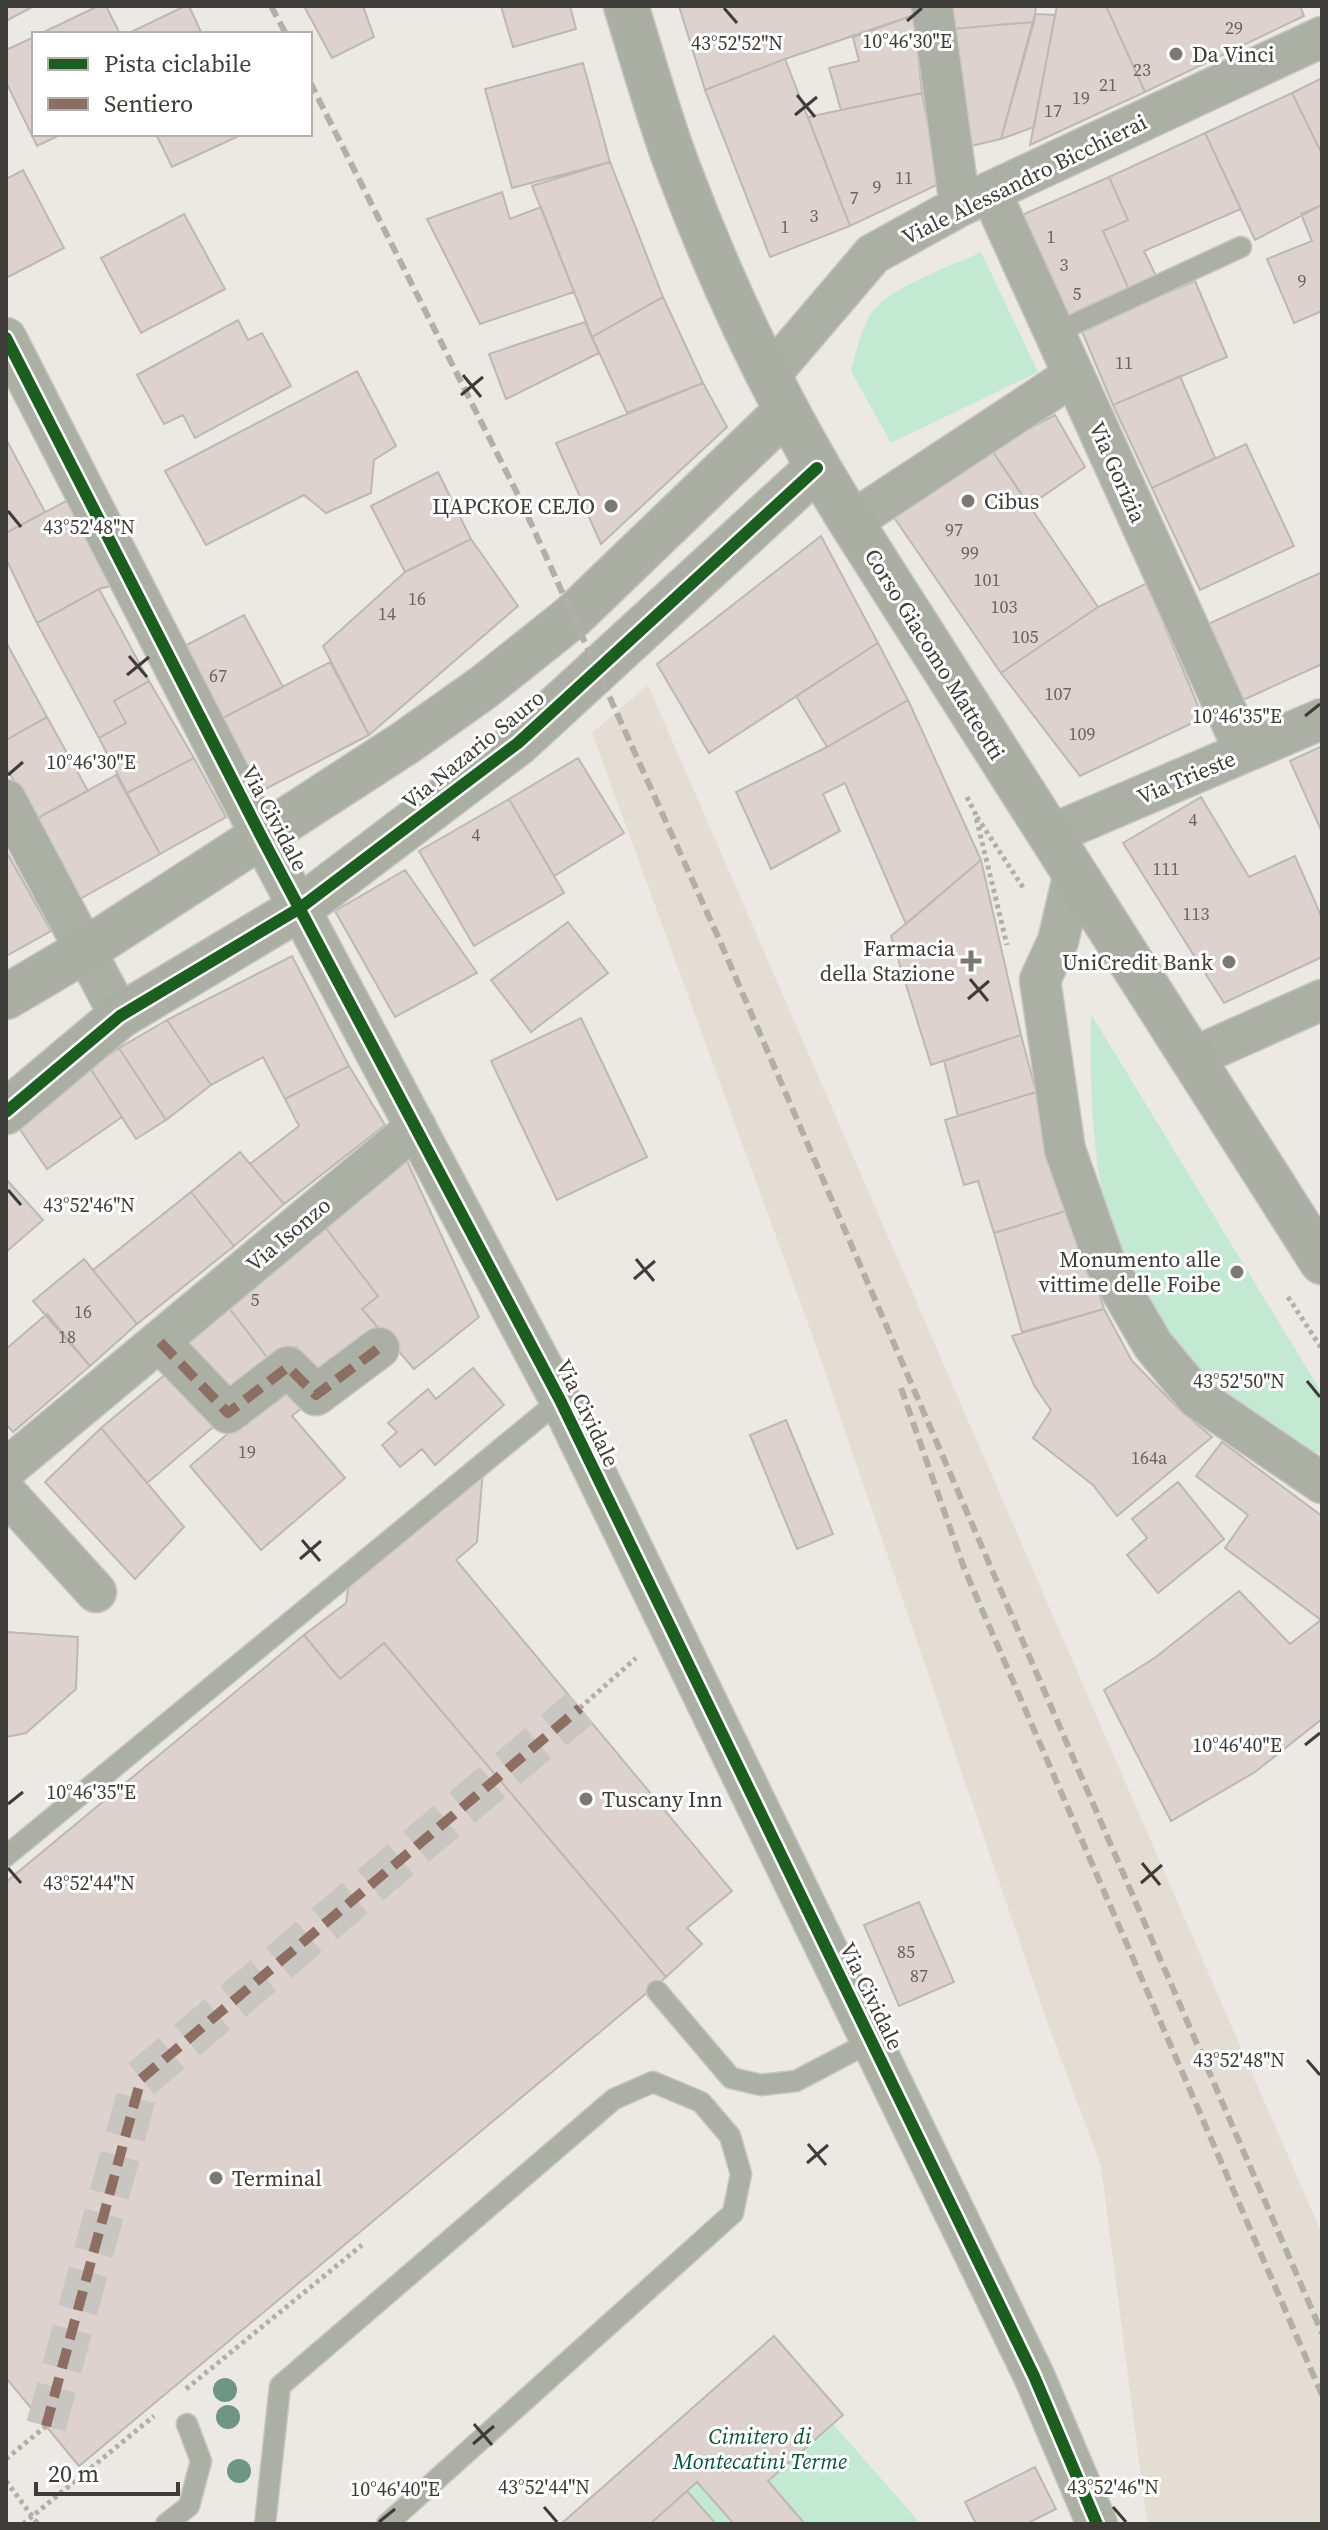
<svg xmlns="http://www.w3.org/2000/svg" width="1328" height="2530" font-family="'Source Serif 4',serif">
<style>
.built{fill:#e3ddd3}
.green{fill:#c4e9d2}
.building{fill:#ded2ce;stroke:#bbb8b5;stroke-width:2}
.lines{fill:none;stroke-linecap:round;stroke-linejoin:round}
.street-tunnel{stroke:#c9c6c2;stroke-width:40;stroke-dasharray:40 20;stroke-linecap:butt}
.lane-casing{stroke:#c8c6c2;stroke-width:23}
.street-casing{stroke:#c8c6c2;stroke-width:43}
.secondary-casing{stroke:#c8c6c2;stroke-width:47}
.path{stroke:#b0b0a8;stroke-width:5;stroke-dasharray:4 4;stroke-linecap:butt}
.lane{stroke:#acafa4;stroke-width:20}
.street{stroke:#acafa4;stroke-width:40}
.secondary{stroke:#abaea3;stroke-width:44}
.rail{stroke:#b0afa8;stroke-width:6;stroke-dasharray:12 6;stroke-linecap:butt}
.quiet{stroke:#8d6e63;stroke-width:10;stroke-dasharray:20 10;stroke-linecap:butt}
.cycleway-casing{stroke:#fff;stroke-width:17}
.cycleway{stroke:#1b5e20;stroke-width:12}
.tree{fill:#6f9684}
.ticks{fill:none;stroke:#3e3c38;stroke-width:3}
.poi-dot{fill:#7b7974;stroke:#fff;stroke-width:3}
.labels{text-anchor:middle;stroke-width:6;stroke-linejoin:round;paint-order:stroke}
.number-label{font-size:18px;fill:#686460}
.poi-label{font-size:22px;fill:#3e3c38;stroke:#fff;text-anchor:start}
.street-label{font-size:22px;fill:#3e3c38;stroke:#fff}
.park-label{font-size:22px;font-style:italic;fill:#085335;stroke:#fff}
.ticks-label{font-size:20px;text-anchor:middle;fill:#3e3c38;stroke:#fff;stroke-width:6;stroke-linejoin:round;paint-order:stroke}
</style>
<rect width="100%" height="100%" fill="#ece9e4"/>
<!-- built -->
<path class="built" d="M648,685L1322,2234V2524H1147L1101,2166L1045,2016L814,1340L592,733Z"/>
<!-- green -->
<path class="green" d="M981,252L1038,372L891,443L851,371C856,352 861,329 872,312C890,287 952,266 981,252Z
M1091,1014L1322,1393V1455C1306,1447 1287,1441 1272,1432C1194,1385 1123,1292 1104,1202C1091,1141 1090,1077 1091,1014Z
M774,2336L843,2415L833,2424L921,2524H561Z"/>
<!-- building -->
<path class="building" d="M6,6H34L6,21Z
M98,6H106L120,34H40Z
M185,6H189L202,34H127Z
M304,6H363L374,37L332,58Z
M501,6H570L576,29L513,47Z
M679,6H913L914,15L785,59L705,90Z
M947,6H1036L1034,22L952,29Z
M1057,6H1106L1145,92L1030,145Z
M1106,6H1300L1304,16L1145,92Z
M1035,14L1055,15L1034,127L1001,139Z
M914,15L922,93L841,110L829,68L859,61L853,37Z
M1034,22L1001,139L963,148L952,29Z
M34,37V134H62L37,146L6,82V50Z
M785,59L850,226L770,257L705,90Z
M583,63L610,162L512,188L485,89Z
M1322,78V154L1292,93Z
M922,93L939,184L850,226L808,117Z
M1292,93L1322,154V205L1255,240L1205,133Z
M1205,133L1241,209L1144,251L1158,280L1130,292L1103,231L1128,220L1109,177Z
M156,134H243L172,167Z
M610,162L663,297L592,337L532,186Z
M23,170L64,248L6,278V179Z
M1109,177L1128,220L1103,231L1130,292L1061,322L1015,218Z
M502,192L510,219L541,207L574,292L480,324L427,219Z
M1322,205V311L1294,323L1267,259L1312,241L1301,214Z
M184,214L225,289L141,333L101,258Z
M1195,281L1227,357L1113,405L1081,329Z
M663,297L703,383L627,413L592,337Z
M238,320L248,340L262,333L291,386L195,438L183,415L164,424L137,375Z
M585,322L599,353L506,399L489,354Z
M357,371L396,446L374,460L371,493L326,513L304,495L206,545L165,471Z
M1180,376L1215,458L1152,488L1113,405Z
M703,383L727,427L601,544L556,443Z
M1055,415L1085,467L1029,506L991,449Z
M6,439L45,512L6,533Z
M1246,444L1294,546L1200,590L1152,488Z
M991,449L1098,607L1001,673L893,516Z
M438,472L471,539L405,572L371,506Z
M68,500L114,585L99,589L37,623L6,559V533Z
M821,536L878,643L709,753L657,664Z
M471,539L518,606L369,735L323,646L405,572Z
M1322,572V664L1241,701L1206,625Z
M1147,583L1203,718L1080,776L1001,673L1098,607Z
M99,589L149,681L114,701L126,723L99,738L37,623Z
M244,615L283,687L217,721L179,649Z
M6,642L47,717L6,740Z
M878,643L908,700L827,747L796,696Z
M330,662L369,735L256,794L217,721Z
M149,681L194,758L127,793L99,738L126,723L114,701Z
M908,700L981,860L906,924L845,783L823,794L840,831L771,869L736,792L827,747Z
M47,717L88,791L36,819L6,767V740Z
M1322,746V832L1290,761Z
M194,758L226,817L160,854L127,793Z
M578,758L624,833L554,876L509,799Z
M116,775L160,854L80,899L36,819Z
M1201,797L1249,877L1295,856L1322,918V957L1224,1003L1123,843Z
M509,799L564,893L474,946L419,851Z
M6,851L51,931L6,956Z
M981,860L1021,1035L931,1065L891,936Z
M405,870L477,973L395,1017L335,911Z
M568,922L608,973L531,1032L491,980Z
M292,956L349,1066L285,1099L263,1057L211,1085L167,1020Z
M581,1018L647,1157L557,1200L491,1061Z
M167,1020L211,1085L166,1120L119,1048Z
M1021,1035L1036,1092L958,1116L944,1061Z
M119,1048L166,1120L136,1139L90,1068Z
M349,1066L385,1125L284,1204L250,1164L299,1126L285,1099Z
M90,1068L122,1117L47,1169L19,1128Z
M1036,1092L1072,1209L994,1233L978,1181L964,1185L945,1120Z
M240,1152L284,1204L234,1246L191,1192Z
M406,1159L479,1317L414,1369L362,1309L378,1296L325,1227Z
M6,1179L43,1220L6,1252Z
M191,1192L234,1246L137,1324L93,1270Z
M1072,1209L1104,1309L1022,1332L994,1233Z
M325,1227L378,1296L362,1309L383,1334L322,1381L296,1347L273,1365L226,1304Z
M84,1259L137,1324L90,1366L33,1301Z
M226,1304L273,1365L228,1398L179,1352Z
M1104,1309L1132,1361L1178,1408L1212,1437L1117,1516L1093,1485L1033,1438L1051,1410L1035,1387L1012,1336Z
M47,1314L90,1366L13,1432L6,1424V1349Z
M473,1368L504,1405L435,1465L422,1449L400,1467L382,1445L397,1432L388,1423L428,1389L436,1399Z
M172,1369L218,1423L147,1483L101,1428Z
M286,1384L304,1406L292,1416L345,1478L261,1550L190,1466Z
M786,1420L833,1534L797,1549L750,1435Z
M101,1428L184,1527L135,1579L45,1482Z
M1222,1442L1322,1516L1321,1620L1225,1548L1248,1515L1196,1476Z
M483,1470L477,1542L456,1560L732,1891L687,1928L702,1944L666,1977L384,1643L340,1679L304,1635L346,1603L350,1579Z
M1178,1482L1224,1539L1158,1593L1127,1555L1147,1538L1132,1519Z
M1239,1591L1290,1644L1322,1619V1719L1255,1772L1171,1821L1104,1690L1156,1657Z
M6,1632L78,1637L76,1689L26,1733L6,1737Z
M304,1635L340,1679L384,1643L666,1977L79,2466L6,2378V1882Z
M919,1902L954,1982L899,2006L864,1925Z
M774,2336L843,2415L768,2481L805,2524H734L697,2482L650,2524H561Z
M1035,2467L1056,2509L1026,2524H976L965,2502Z
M687,2491L716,2524H650Z"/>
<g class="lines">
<!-- street-tunnel -->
<path class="street-tunnel" d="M46,2426L141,2079L580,1708"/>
<!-- lane casing -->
<g class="lane-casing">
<path id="lane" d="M1055,333L1241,247
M6,1856L560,1400
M657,1991L731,2078L761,2085L796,2081L872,2041
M166,2524L189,2506L201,2461L187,2424
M265,2524L280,2386L614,2099L653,2082L701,2102L730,2136L741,2174L733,2213L387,2524"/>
</g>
<!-- street casing -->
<g class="street-casing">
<path id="street" d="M932,6L960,206
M991,193L1245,752
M6,338L261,836L560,1400L1034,2376L1097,2524
M768,377L873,254L960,206L1322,37
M851,522L1074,375
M6,800L120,1016
M1050,835L1322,719
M1074,873L1058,941L1040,980L1065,1150L1105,1263L1153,1345L1197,1398L1322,1483
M1192,1058L1322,1000
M160,1342L228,1413L288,1367L316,1395L379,1348
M6,1469L416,1127
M6,1493L96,1592"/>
</g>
<!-- secondary casing -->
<g class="secondary-casing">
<path id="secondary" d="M626,6C643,60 658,115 678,168C724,291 781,410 851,522L1322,1262
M6,997L84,951L405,743L484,687L573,616L785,412
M6,1112L120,1016L300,908L518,743L817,468"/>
</g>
<!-- path -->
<path class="path" d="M967,797L975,813L1007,945
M977,817L1024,889
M1288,1297L1322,1349
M580,1708L636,1658
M186,2389L362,2245
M6,2459L46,2426
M6,2481L38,2524
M23,2524L154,2416"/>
<!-- lane -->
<use href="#lane" class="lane"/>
<!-- street -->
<use href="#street" class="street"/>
<!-- secondary -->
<use href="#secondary" class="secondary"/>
<!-- rail -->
<path class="rail" d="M271,6L286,34
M310,82L520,499L719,939L1322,2333
M901,1388L964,1568L1322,2395"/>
<!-- quiet -->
<path class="quiet" d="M160,1342L228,1413L288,1367L316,1395L379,1348
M46,2426L141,2079L580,1708"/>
<!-- cycleway casing -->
<g class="cycleway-casing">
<path id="cycleway" d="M6,338L261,836L560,1400L1034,2376L1097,2524
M6,1112L120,1016L300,908L518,743L817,468"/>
</g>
<!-- cycleway -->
<use href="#cycleway" class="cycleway"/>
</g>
<!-- trees -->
<g class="tree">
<circle cx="225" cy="2390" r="12"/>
<circle cx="228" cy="2417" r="12"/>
<circle cx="239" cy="2471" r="12"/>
</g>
<!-- ticks -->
<path class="ticks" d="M724,8L737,23M907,21L922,8M797,95L815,117M795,115L817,97M463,375L481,397M461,395L483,377M8,511L21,527M129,656L147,677M127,675L149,657M1305,716L1320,704M8,775L23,762M970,979L988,1001M968,999L989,981M8,1190L21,1205M636,1259L654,1281M634,1279L655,1261M1307,1381L1320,1397M302,1540L320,1561M300,1559L321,1541M1305,1745L1320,1733M8,1804L23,1792M1142,1863L1160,1885M8,1868L21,1883M1141,1883L1162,1865M1307,2060L1320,2075M808,2144L826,2165M807,2163L828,2145M474,2424L492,2445M473,2444L494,2426M544,2507L557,2522M1113,2507L1126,2522M379,2522L395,2509"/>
<!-- markers -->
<g class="poi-dot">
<circle cx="1176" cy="54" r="8"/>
<circle cx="968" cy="501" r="8"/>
<circle cx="611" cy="506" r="8"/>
<path d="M967 949h8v8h8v8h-8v8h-8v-8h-8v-8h8z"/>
<circle cx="1229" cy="962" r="8"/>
<circle cx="1237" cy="1272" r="8"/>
<circle cx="586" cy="1799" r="8"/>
<circle cx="216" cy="2178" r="8"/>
</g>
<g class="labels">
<!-- number labels -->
<g class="number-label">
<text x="1234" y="34">29</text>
<text x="1142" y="76">23</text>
<text x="1108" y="91">21</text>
<text x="1081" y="104">19</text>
<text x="1053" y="117">17</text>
<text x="904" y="184">11</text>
<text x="877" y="193">9</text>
<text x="854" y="204">7</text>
<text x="814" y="222">3</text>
<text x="785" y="233">1</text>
<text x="1051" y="243">1</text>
<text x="1064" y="271">3</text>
<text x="1302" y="287">9</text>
<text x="1077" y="300">5</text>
<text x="1124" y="369">11</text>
<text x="954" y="536">97</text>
<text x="970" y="559">99</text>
<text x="987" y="586">101</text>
<text x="417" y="605">16</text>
<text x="1004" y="613">103</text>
<text x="387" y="620">14</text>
<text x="1025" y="643">105</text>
<text x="218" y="682">67</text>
<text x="1058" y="700">107</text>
<text x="1082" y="740">109</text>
<text x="1193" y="826">4</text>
<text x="476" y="841">4</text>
<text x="1166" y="875">111</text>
<text x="1196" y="920">113</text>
<text x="255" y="1306">5</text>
<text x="83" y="1318">16</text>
<text x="67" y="1343">18</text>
<text x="247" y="1458">19</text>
<text x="1149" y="1464">164a</text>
<text x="906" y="1958">85</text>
<text x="919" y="1982">87</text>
</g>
<!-- poi labels -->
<g class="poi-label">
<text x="1192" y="62">Da Vinci</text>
<text x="984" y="509">Cibus</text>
<text x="595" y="514" text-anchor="end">ЦАРСКОЕ СЕЛО</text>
<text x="955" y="956" text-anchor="end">Farmacia<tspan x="955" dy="25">della Stazione</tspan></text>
<text x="1213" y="970" text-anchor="end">UniCredit Bank</text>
<text x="1221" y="1267" text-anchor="end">Monumento alle<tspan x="1221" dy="25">vittime delle Foibe</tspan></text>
<text x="602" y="1807">Tuscany Inn</text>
<text x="232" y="2186">Terminal</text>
</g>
<!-- street labels -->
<g class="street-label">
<text transform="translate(1024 179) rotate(-26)" y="8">Viale Alessandro Bicchierai</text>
<text transform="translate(1118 472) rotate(66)" y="8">Via Gorizia</text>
<text transform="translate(935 654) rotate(58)" y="8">Corso Giacomo Matteotti</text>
<text transform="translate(473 749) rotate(-39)" y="8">Via Nazario Sauro</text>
<text transform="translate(1186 777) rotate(-23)" y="8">Via Trieste</text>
<text transform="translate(275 818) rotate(62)" y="8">Via Cividale</text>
<text transform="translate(288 1234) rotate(-40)" y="8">Via Isonzo</text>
<text transform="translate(588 1413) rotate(64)" y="8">Via Cividale</text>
<text transform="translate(872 1996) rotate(64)" y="8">Via Cividale</text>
</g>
<!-- park labels -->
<g class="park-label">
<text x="760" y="2444">Cimitero di<tspan x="760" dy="25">Montecatini Terme</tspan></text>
</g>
</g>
<g class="ticks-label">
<text x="907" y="48">10°46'30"E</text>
<text x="737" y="50">43°52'52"N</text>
<text x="89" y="534">43°52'48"N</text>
<text x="1237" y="723">10°46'35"E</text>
<text x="91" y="769">10°46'30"E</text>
<text x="89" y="1212">43°52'46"N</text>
<text x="1239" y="1388">43°52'50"N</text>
<text x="1237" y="1752">10°46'40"E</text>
<text x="91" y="1799">10°46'35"E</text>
<text x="89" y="1890">43°52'44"N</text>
<text x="1239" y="2067">43°52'48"N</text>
<text x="544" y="2494">43°52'44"N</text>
<text x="1113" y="2494">43°52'46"N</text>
<text x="395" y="2496">10°46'40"E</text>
</g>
<!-- border -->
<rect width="1328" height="2530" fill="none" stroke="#3e3c38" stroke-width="16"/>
<!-- legend -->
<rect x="32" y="32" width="280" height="104" fill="#ffffff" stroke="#b2b1af" stroke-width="2"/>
<rect x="48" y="58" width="40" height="12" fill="#1b5e20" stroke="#b2b1af" stroke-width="2"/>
<text x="104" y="72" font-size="24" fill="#3e3c38">Pista ciclabile</text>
<rect x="48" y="98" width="40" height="12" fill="#8d6e63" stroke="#b2b1af" stroke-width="2"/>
<text x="104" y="112" font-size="24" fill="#3e3c38">Sentiero</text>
<!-- scale -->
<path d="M36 2482v12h142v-12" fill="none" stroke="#3e3c38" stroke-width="4"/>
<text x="48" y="2482" font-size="24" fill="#3e3c38" stroke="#ffffff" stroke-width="6" paint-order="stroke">20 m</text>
</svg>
